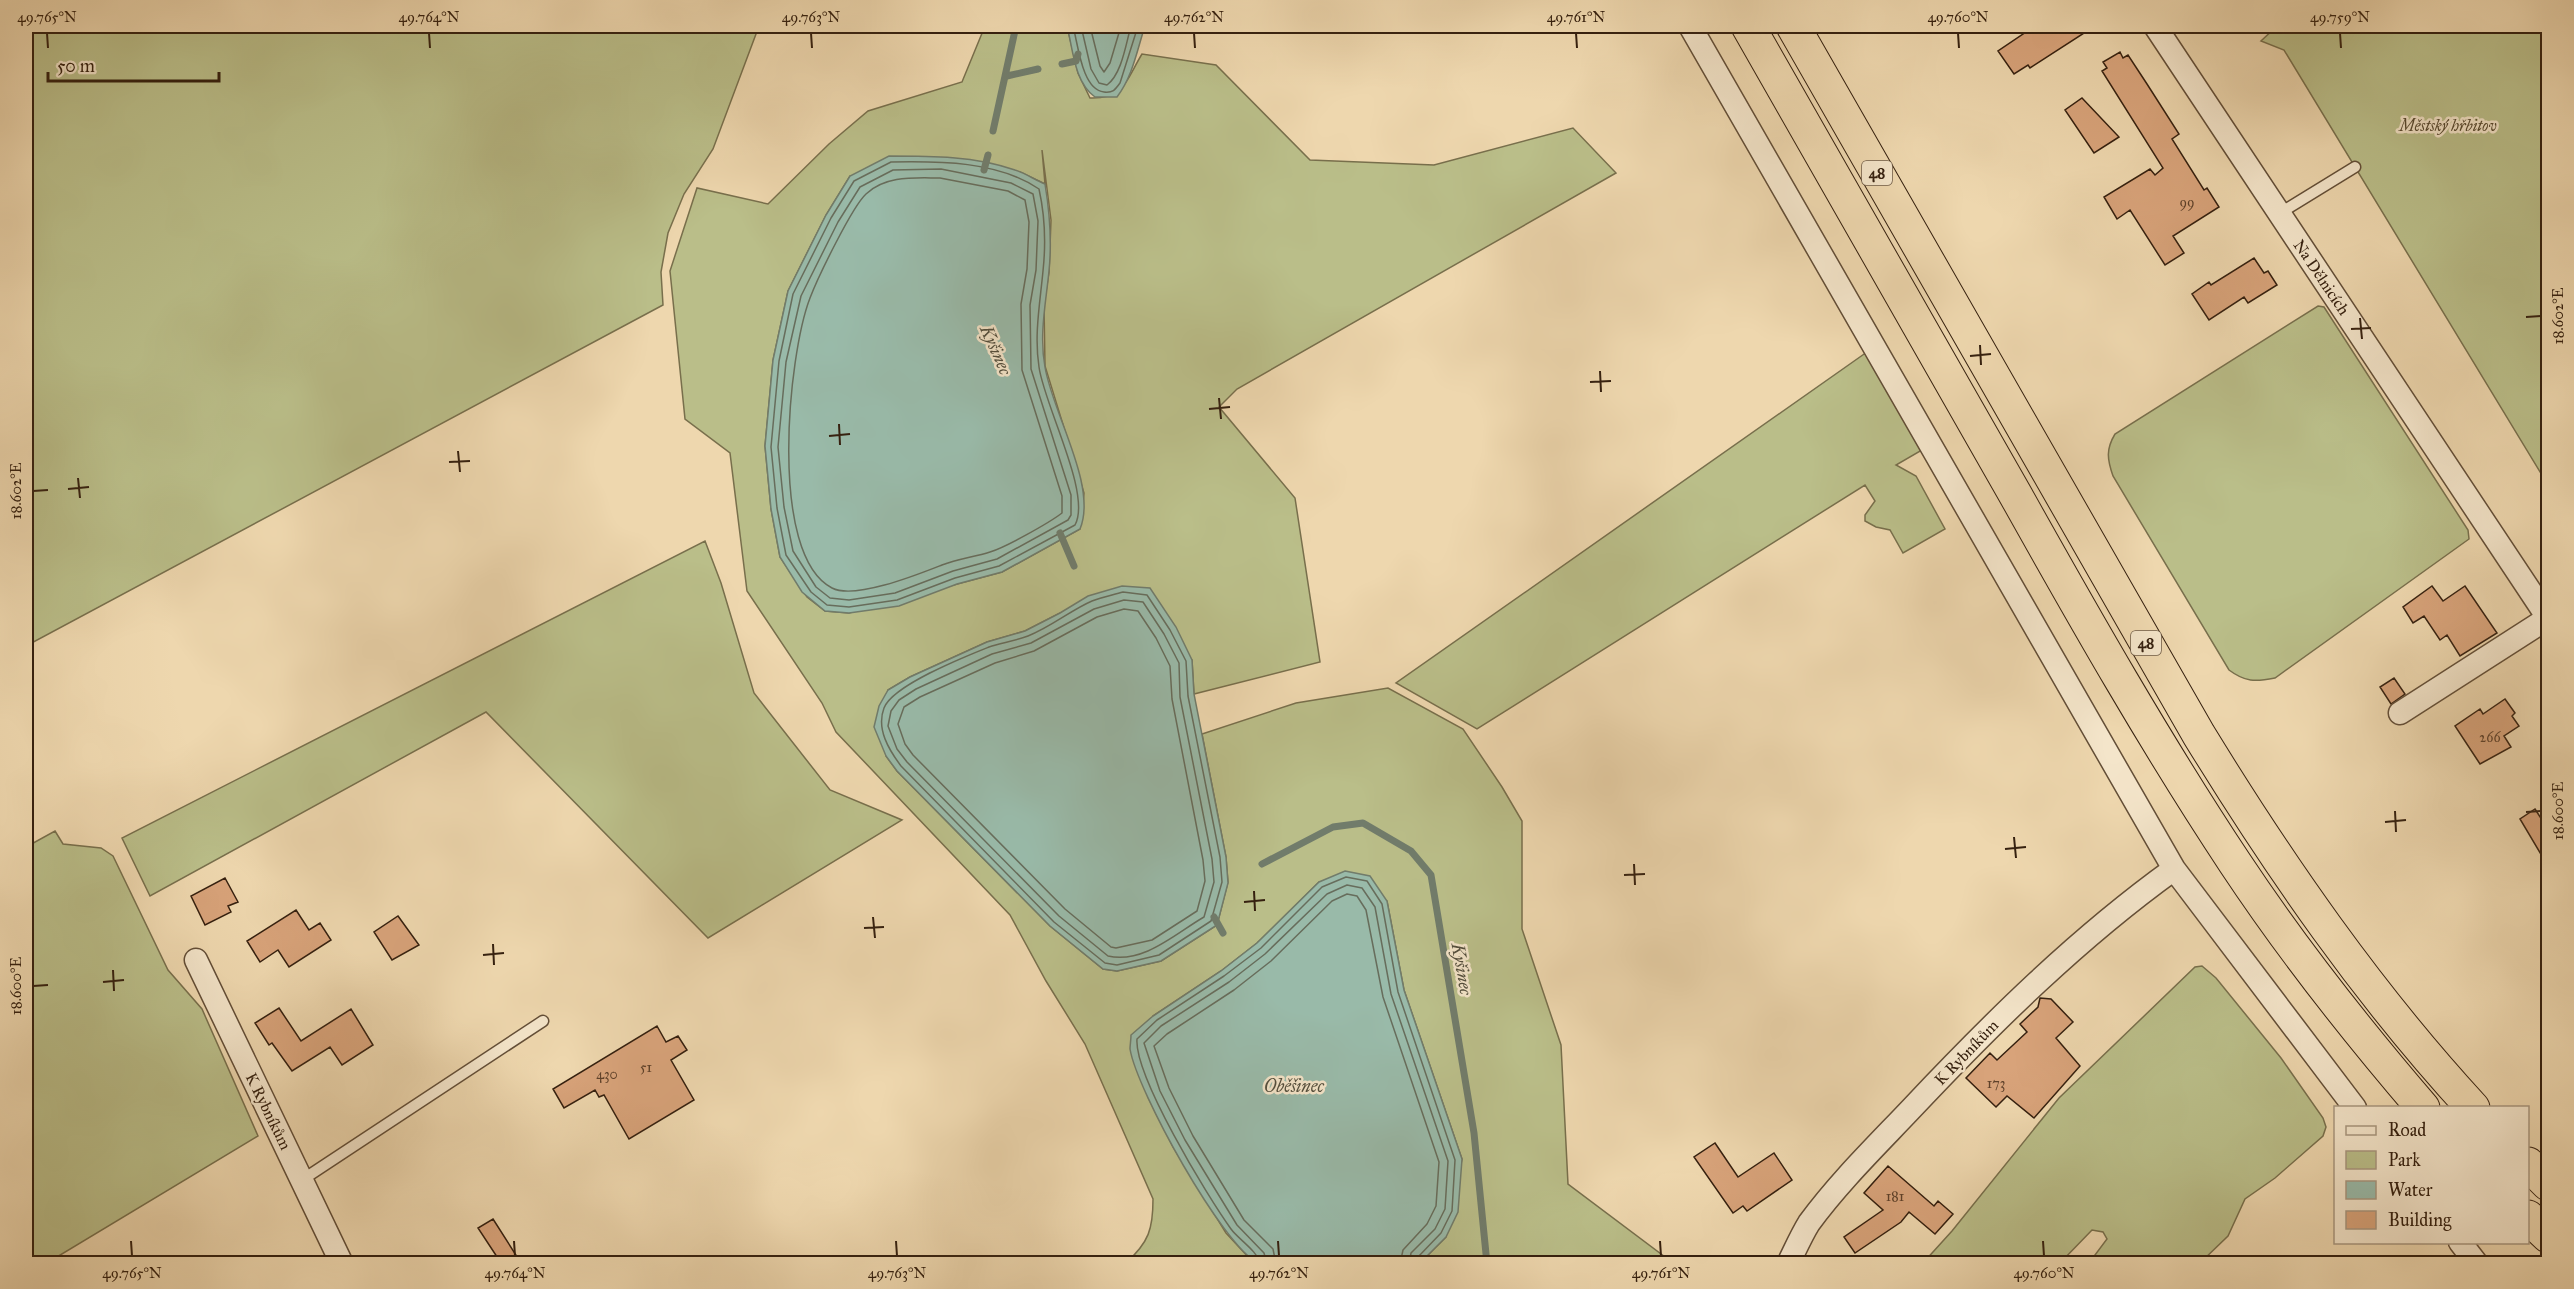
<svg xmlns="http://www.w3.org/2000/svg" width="2574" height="1289" font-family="'IM FELL Great Primer',serif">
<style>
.green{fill:#babe89;stroke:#786f4c;stroke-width:1.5;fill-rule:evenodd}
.water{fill:#99baa9;stroke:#717c6b;stroke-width:1.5}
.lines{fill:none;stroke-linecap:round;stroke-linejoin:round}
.shore{stroke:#676d5c;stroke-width:1.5}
.stream{stroke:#717c6b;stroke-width:7}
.building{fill:#d8a37a;stroke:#35200f;stroke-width:1.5}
.service-casing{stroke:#634e37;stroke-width:13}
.minor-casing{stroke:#634e37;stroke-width:25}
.trunk-casing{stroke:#35200f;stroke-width:35}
.service{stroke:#f4e5ca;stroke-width:10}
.minor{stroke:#f4e5ca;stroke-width:22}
.trunk{stroke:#eed7ae;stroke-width:33}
.ticks{fill:none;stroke:#35200f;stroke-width:2}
.labels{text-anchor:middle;stroke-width:5;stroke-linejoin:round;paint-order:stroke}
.number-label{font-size:14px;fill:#5e412a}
.shield{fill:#f4e5ca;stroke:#6e5b47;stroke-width:1.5}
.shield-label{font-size:15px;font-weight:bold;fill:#35200f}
.park-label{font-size:16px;font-style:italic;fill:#56482e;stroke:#f4e5ca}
.street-label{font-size:16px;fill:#35200f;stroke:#f4e5ca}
.water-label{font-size:18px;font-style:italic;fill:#534e3d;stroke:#f4e5ca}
.neatline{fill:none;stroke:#35200f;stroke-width:2}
.ticks-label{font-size:15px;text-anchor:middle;fill:#35200f}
</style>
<rect width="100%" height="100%" fill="#eed7ae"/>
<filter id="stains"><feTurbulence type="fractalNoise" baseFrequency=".00333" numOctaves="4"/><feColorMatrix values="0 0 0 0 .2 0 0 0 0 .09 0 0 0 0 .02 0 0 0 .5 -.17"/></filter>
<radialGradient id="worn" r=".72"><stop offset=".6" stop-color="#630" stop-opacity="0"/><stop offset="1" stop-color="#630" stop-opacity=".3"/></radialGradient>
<!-- green -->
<path class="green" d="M26,26H759L713,149L684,194L668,233L661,272L663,305L26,646Z
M985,26H1067L1078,73L1090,98C1125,99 1126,80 1142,54L1216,65L1310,160L1434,165L1573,128L1616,173L1237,389L1219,407L1295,498L1320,662L1194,694L1192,660L1060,613L1025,631L987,642L910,677L888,690L886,756L897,771L1050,926L1103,969L1117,971L1161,961L1217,925L1228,882L1226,857L1202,734L1296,703L1388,688L1463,729L1502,787L1522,821V929L1561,1045L1568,1184L1673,1263H1420L1446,1237L1462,1159L1404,990L1387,901L1319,882L1257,943L1221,971L1153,1016L1148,1097L1173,1147L1226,1233L1251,1260L1248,1264L1126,1263C1149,1242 1153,1229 1153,1199L1085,1044L1046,981L1010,915L836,732L822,703L747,591L730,453L685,419L670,271L697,188L768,204L829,144L868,111L962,82ZM1042,150L1051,220L1049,272L1044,305L1045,366L1084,493L1080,529L1002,572L849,613L825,611L807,597L780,557L771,509L765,446L773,360L788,291L826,215L850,176L1020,172L1045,184Z
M2277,26H2548V485L2284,50L2261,41Z
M2318,306L2324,307L2468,530L2469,539L2275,678C2255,682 2245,682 2229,670L2113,476C2107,459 2106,449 2115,434Z
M1867,352L1922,450L1896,465L1916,476L1945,529L1903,553L1890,530L1876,527L1865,521V515L1875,501L1865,485L1477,729L1396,683Z
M705,541L721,583L754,693L830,790L902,820L708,938L486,712L150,896L122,838Z
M55,831L63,844L101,848L113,856L168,970L202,1009L258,1136L47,1263H26V847Z
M2202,966L2216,978L2281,1058L2323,1118L2326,1127L2323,1136L2275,1178L2245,1199L2228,1236L2200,1263H2089L2107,1239L2103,1232L2092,1230L2060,1263H1923L1952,1231L2059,1098L2195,967Z"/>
<!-- water -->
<path class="water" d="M1067,26H1145C1137,50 1133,76 1117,97H1095C1074,82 1073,49 1067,26Z
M889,156C931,156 975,156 1015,170C1025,173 1035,180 1045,184C1050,214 1052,241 1049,271C1046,302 1039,335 1045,367C1052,412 1098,486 1080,529L1002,572L957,584L899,606L849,613L825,611L802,592L780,557L771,509L765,446L773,360L788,291L826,215L850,176Z
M1122,586L1150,588L1176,627L1192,660L1194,694L1226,857L1228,883L1217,925L1161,961L1117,971L1103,969L1050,926L897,771L886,756L874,727L879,706L888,690L910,677L987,642L1025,631L1060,613L1088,596Z
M1345,871L1370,876L1387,901L1404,990L1462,1159L1458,1212L1446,1237L1420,1263H1258C1222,1245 1137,1091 1130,1049C1130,1045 1131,1040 1131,1035L1153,1016L1221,971L1257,943L1319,882Z"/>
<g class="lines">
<!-- shore -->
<path class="shore" d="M1073,26C1078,44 1082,90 1104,92C1113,93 1115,90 1120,83L1138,26
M1081,26L1091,69L1099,83L1107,85C1122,74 1126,43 1131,26
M1090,26L1100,66L1104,72L1110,63L1121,26
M891,162C939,161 998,161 1039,189C1045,216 1046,243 1043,271C1040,303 1034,335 1039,367C1044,405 1092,494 1075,525L999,566L955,578L897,600L849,607L827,605L811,592L786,555L777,508L771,447L779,361L793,294L831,218L854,181Z
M941,169L1011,183L1033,194L1038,221L1036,270L1030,305L1031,369L1071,495V515L1068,520L997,559L953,571L895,593L849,600L830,598L816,587L793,551L784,507L778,447L786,362L801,296L838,222L860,187L893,170Z
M940,178L1008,191L1025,200L1029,222L1027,269L1021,304L1022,370L1062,496V513C1049,523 1006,547 990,552C974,557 958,559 942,565C919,574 855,600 832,588C768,555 788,355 810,298C818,277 852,207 866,194C886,175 915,178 940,178Z
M1123,592L1147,595L1170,630L1186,661L1188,696L1220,857L1222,882L1211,921L1159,955L1117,965L1105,963L1054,922L901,766C889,750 876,729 884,708C893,685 964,657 989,647C1001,643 1015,641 1028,636C1051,627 1071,610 1092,601C1102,597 1113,595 1123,592Z
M1124,600L1143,602L1164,634L1179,663L1180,697L1212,859L1214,882L1204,917C1176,933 1144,964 1108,956L1059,916L907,762L897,749L888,726L891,711L899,700L916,689L992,654L1031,643L1094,609Z
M1124,609L1138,611L1156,638L1170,666L1172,699L1203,860L1205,881L1197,911L1152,940L1116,948L1111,947L1065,909L913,755L905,744L898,724L904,707L920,697L995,663L1034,651L1097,617Z
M1260,1264C1258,1251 1238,1239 1231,1229C1207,1196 1134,1075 1137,1039L1157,1020L1224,976L1261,948L1322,887L1346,877L1367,881L1382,904L1398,992L1455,1160L1452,1211L1441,1233L1418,1257L1416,1264
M1267,1264L1264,1253L1237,1225L1185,1140L1160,1091L1144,1043L1161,1026L1229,982L1265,954L1327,894L1347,885L1362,888L1375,907L1391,994L1448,1161L1445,1209L1435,1229L1411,1253L1409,1264
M1276,1264L1273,1249L1244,1220L1193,1136L1169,1088L1154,1046L1167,1034L1234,990L1271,961L1332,901L1347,894L1357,896L1366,910L1383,997L1439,1162L1436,1206L1427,1224L1403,1250L1400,1264"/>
<!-- stream -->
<path class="stream" d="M1062,64L1076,61L1078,54
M1007,76L1038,69
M993,131L1016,26
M984,170L988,155
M1060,533L1074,566
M1262,864L1333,827L1363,823L1411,851L1431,875L1474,1133L1487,1264
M1214,917L1223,933"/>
</g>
<!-- building -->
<path class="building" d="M2035,26H2095L2030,68L2028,65L2014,74L1998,51Z
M2120,52L2123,58L2128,55L2147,84L2179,134L2172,139L2204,190L2207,188L2219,207L2173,236L2184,253L2165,265L2130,210L2117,219L2104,197L2150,169L2155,175L2163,168L2102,71L2107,68L2103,62Z
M2082,98L2119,137L2094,153L2065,110Z
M2254,258L2264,273L2268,271L2277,285L2248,303L2244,297L2209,320L2192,294L2209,282L2211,285Z
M2432,586L2443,601L2465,586L2497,633L2460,656L2447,635L2440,640L2424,616L2413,623L2403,607Z
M2394,678L2405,694L2391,704L2380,687Z
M2505,699L2515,713L2512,716L2519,726L2504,736L2511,747L2480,764L2455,726L2480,709L2483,714Z
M2535,809L2548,829V866L2520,819Z
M225,878L238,902L228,906L231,912L205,925L191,896Z
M296,910L309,930L320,923L331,940L289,967L278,950L260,962L247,941Z
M398,916L419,945L392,960L374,932Z
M2040,998L2051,999L2073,1022L2056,1038L2080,1066L2034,1118L2007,1096L1996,1107L1966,1078L1990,1053L1997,1060L2027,1032L2020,1024L2038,1007Z
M279,1008L301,1041L351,1009L373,1045L342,1065L330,1047L292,1071L272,1043L269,1045L255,1023Z
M657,1026L666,1042L678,1036L687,1050L671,1060L694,1100L629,1139L604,1095L599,1097L595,1090L564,1108L553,1089Z
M1715,1143L1738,1177L1774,1153L1792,1180L1747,1211L1743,1206L1733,1213L1694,1157Z
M1888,1166L1934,1206L1938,1201L1953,1214L1935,1234L1909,1212L1901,1222L1855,1253L1844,1237L1883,1210L1864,1193Z
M493,1219L521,1263H501L478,1228Z"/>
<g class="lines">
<!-- service casing -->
<g class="service-casing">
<path id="service" d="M2280,213L2355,167
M302,1180L543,1021"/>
</g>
<!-- minor casing -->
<g class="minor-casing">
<path id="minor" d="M1690,26L2174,869L2355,1108
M2155,26L2548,618
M2400,713L2548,618
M196,960L342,1264
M2460,1242L2477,1264
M1788,1264C1795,1250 1801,1236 1809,1223C1839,1182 1877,1145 1912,1108C1993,1022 2078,938 2174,869"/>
</g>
<!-- trunk casing -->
<g class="trunk-casing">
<path id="trunk" d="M1748,26C1837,182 1926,338 2015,494C2085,619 2156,744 2235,863C2292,949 2356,1030 2423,1108
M1793,26L2199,735C2280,867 2368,994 2473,1108
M2528,1164L2548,1184
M2528,1217L2548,1236"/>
</g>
<!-- service -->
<use href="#service" class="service"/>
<!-- minor -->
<use href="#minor" class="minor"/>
<!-- trunk -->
<use href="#trunk" class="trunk"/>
</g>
<!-- ticks -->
<path class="ticks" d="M47,33L48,48M429,33L430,48M811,33L812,48M1194,33L1195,48M1576,33L1577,48M1958,33L1959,48M2340,33L2341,48M2526,317L2541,316M2360,318L2362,339M2351,329L2371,328M1980,345L1981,365M1970,356L1991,354M1600,371L1601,392M1590,382L1611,381M1219,398L1221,419M1209,409L1230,407M839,424L840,445M829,436L850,434M458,451L460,472M449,462L470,461M78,478L80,498M68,489L89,487M33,491L48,490M2395,811L2396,832M2526,812L2541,811M2385,822L2406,820M2014,837L2016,858M2005,849L2026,847M1634,864L1635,885M1624,875L1645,874M1254,891L1255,911M1244,902L1265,900M873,917L875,938M864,928L884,927M493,944L494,965M483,955L504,953M113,970L114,991M103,982L124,980M33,986L48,985M131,1241L132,1256M514,1241L515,1256M896,1241L897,1256M1278,1241L1279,1256M1660,1241L1661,1256M2043,1241L2044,1256"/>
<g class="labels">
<!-- number labels -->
<g class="number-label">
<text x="2187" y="207">99</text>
<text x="2490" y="742">266</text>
<text x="646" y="1072">51</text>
<text x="607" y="1079">430</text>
<text x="1996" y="1088">173</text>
<text x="1895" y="1201">181</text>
</g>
<!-- shield labels -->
<g class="shield">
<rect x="1862" y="161" width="30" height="24" rx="4.5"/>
<rect x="2131" y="631" width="30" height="24" rx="4.5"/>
</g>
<g class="shield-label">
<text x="1877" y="178">48</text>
<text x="2146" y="648">48</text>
</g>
<!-- park labels -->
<g class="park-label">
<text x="2448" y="131">Městský hřbitov</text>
</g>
<!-- street labels -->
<g class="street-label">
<text transform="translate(2322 277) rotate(56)" y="6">Na Dělnicích</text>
<text transform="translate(1966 1052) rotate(-46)" y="6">K Rybníkům</text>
<text transform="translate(269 1111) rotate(64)" y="6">K Rybníkům</text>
</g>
<!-- water labels -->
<g class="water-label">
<text transform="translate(996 350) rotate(66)" y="6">Kyšinec</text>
<text transform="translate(1462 969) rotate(80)" y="6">Kyšinec</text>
<text x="1294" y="1092">Oběšinec</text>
</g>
</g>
<!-- margin -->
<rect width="2574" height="1289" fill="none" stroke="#eed7ae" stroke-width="66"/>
<!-- legend -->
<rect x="2334" y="1106" width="195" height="138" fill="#f4e5ca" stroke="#a8967f" stroke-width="1.5"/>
<rect x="2346" y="1126" width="30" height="9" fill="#f4e5ca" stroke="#a8967f" stroke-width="1.5"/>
<text x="2388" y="1136" font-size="18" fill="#35200f">Road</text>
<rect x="2346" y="1151" width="30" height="18" fill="#babe89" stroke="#a8967f" stroke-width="1.5"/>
<text x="2388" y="1166" font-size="18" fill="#35200f">Park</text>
<rect x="2346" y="1181" width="30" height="18" fill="#99baa9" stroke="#a8967f" stroke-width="1.5"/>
<text x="2388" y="1196" font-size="18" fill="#35200f">Water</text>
<rect x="2346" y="1211" width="30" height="18" fill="#d8a37a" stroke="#a8967f" stroke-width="1.5"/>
<text x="2388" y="1226" font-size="18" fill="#35200f">Building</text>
<!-- scale -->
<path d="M48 72v9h171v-9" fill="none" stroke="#35200f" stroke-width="3"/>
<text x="57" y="72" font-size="18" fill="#35200f" stroke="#f4e5ca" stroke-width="4.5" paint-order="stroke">50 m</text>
<rect x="33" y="33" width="2508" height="1223" class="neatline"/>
<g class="ticks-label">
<text x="47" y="22">49.765°N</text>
<text x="429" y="22">49.764°N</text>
<text x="811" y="22">49.763°N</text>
<text x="1194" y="22">49.762°N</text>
<text x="1576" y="22">49.761°N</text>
<text x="1958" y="22">49.760°N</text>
<text x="2340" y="22">49.759°N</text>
<text transform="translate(2558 316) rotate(-90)" y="5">18.602°E</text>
<text transform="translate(16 491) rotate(-90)" y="5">18.602°E</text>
<text transform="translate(2558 811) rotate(-90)" y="5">18.600°E</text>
<text transform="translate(16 986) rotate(-90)" y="5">18.600°E</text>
<text x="132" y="1278">49.765°N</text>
<text x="515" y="1278">49.764°N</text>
<text x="897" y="1278">49.763°N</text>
<text x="1279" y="1278">49.762°N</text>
<text x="1661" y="1278">49.761°N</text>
<text x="2044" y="1278">49.760°N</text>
</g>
<rect width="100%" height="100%" filter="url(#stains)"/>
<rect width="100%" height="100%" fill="url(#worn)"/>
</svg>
